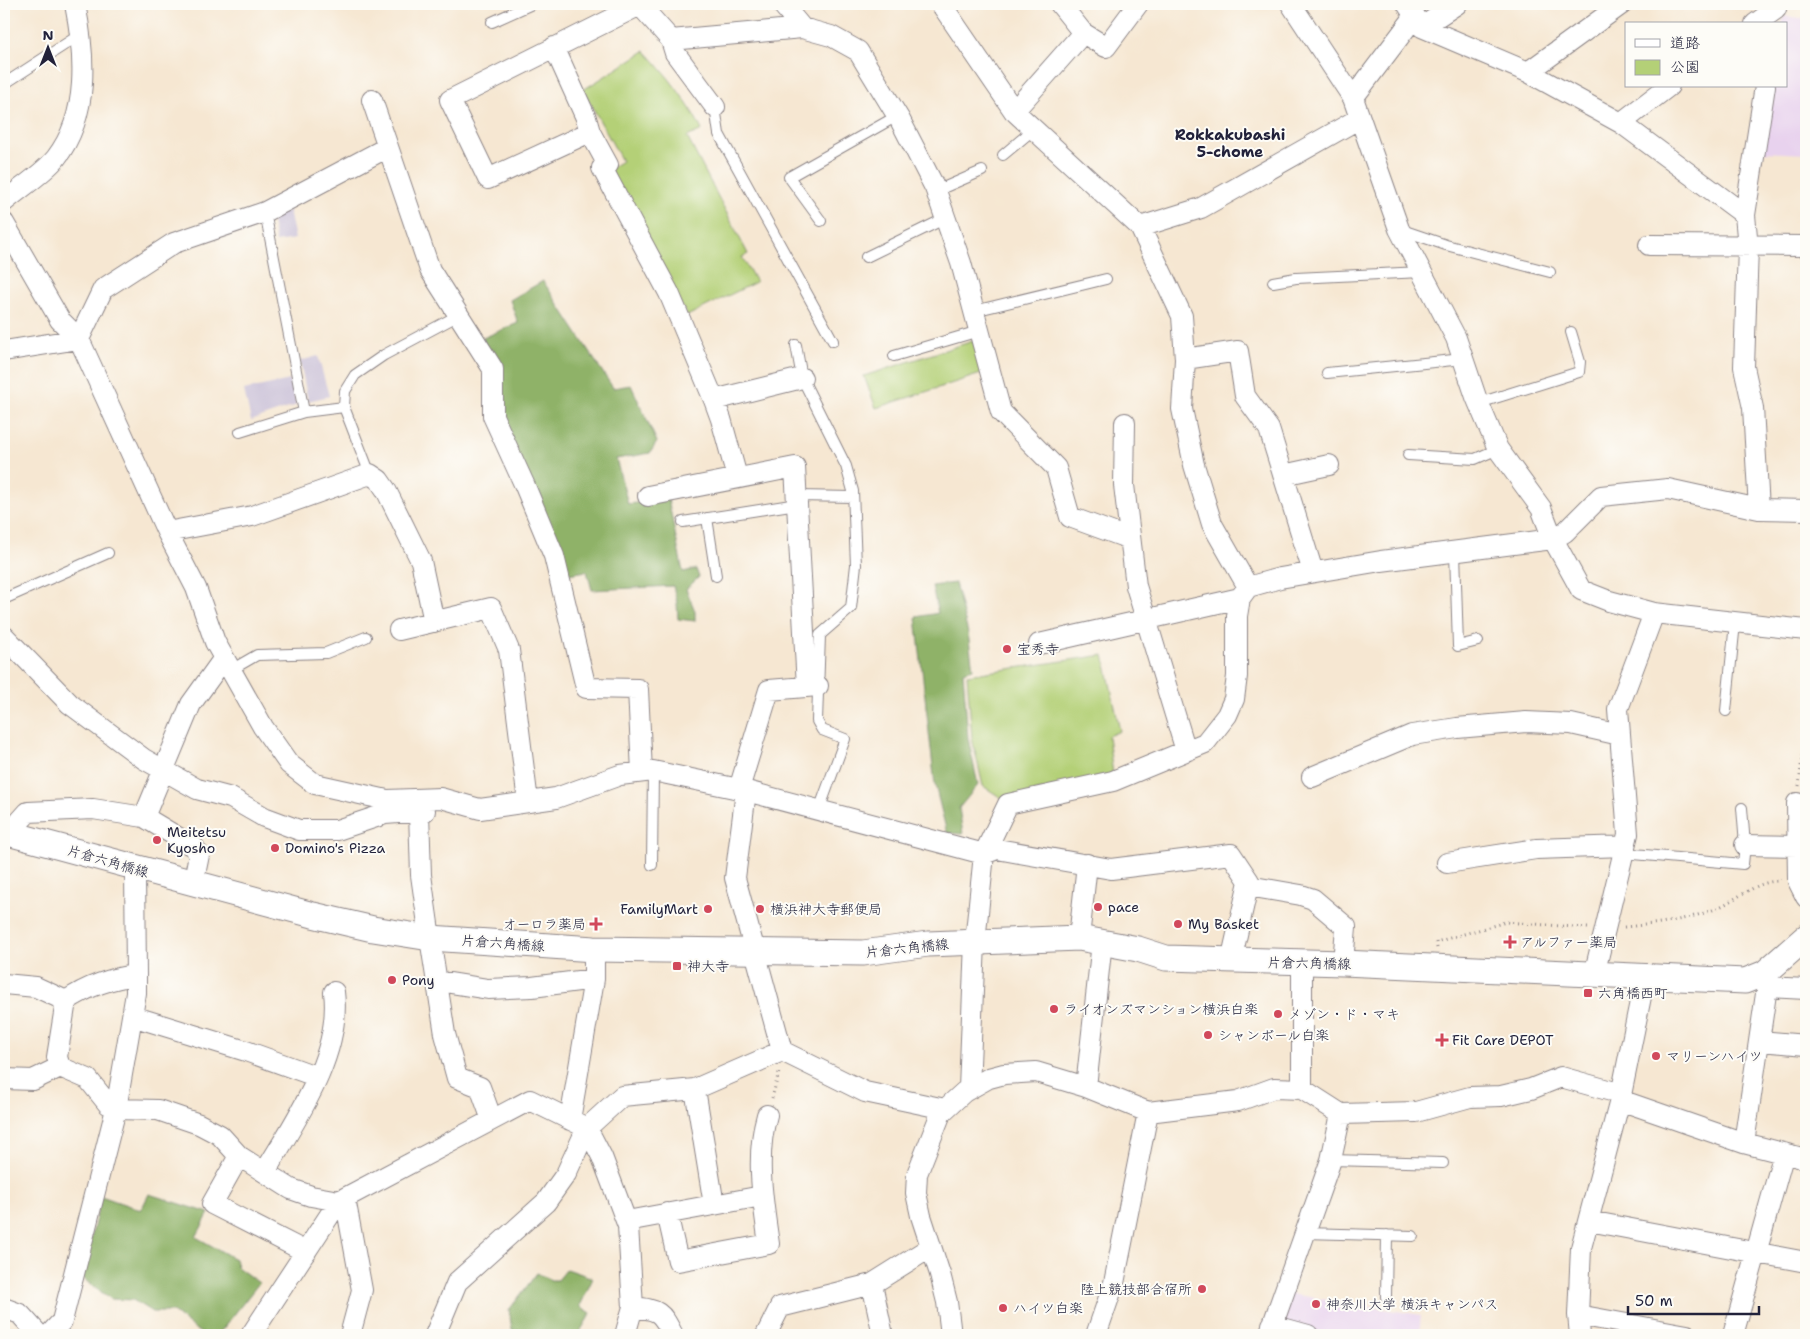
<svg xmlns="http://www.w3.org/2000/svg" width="1810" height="1339" font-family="'Shantell Sans','Klee One',sans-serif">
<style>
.built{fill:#e8d2ee}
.industrial{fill:#c9bfd7}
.green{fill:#b4d077;stroke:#6b7959}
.forest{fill:#8fb268;stroke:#586a52}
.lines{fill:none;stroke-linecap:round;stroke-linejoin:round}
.service-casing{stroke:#8c8486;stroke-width:12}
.minor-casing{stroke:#8c8486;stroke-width:22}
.tertiary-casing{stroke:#8c8486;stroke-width:27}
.path{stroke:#8c8486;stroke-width:3;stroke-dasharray:1 4;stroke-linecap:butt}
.service{stroke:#fff;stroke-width:10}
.minor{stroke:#fff;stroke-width:20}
.tertiary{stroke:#fff;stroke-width:25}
.poi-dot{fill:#d1495b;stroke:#fdfcf7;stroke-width:2}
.labels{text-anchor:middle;stroke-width:4;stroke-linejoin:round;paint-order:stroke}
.poi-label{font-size:14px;fill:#22223b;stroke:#fdfcf7;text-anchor:start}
.street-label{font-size:14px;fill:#22223b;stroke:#fdfcf7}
.neighbourhood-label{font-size:15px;font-weight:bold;fill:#22223b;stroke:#fdfcf7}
</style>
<rect width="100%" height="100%" fill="#fdfcf7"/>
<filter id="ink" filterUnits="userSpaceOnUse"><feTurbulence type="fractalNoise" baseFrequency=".02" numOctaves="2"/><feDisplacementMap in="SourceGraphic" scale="10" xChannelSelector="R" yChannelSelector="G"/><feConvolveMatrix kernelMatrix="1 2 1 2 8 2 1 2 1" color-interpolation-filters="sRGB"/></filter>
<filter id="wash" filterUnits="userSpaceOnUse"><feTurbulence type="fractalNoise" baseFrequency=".0096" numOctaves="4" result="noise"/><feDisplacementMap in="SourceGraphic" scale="20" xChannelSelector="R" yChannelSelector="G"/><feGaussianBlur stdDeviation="1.12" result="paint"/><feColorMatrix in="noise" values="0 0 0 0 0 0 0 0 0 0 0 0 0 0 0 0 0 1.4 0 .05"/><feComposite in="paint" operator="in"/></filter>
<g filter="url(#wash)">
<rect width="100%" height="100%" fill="#f6e7d2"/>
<!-- built -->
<path class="built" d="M1784,16L1806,19V154L1763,152L1773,86H1786V24H1782Z
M1284,1293L1421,1315L1419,1335H1270Z"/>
<!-- industrial -->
<path class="industrial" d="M289,210L295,239L276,242L272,221L277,214Z
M318,356L329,396L308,401L300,361Z
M290,380L297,405L251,421L244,390Z"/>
<!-- green -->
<path class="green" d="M645,51C668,76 687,100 702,130L687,137L748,254L742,257L756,282L687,316L609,169L622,161L583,90Z
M973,341L984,373L876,408L864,376Z
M1104,655L1120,731L1108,736L1113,774L1003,799L983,786L972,738L967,675Z"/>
<!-- forest -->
<path class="forest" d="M543,281L613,388L631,385L657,442L650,453L616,459L628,504L668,499L683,572L696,569L699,577L686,589L695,611V621L678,619L677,603L673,586L592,590L587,571L562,575L496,414L483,338L518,323L510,300Z
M955,583L968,633L973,669L963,672L968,738L978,785L959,808L963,834L947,833L935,785L916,617L938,613L932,586Z
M149,1194L209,1213L196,1237L235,1259L237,1267L259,1283L218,1335H203L173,1312H152L133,1300L111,1299L82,1278L101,1196L141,1210Z
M567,1269L593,1278L580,1306L591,1313L578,1335H538L512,1330L509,1310L537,1273L551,1280H558Z"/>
</g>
<g filter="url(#ink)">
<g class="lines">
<!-- service casing -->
<g class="service-casing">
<path id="service" d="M492,22L532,4
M4,84L81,34
M715,107L719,134L833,341
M1003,155L1034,129
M936,191L982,171
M265,212L304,412
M821,221L789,177L897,116
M1399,229L1446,245L1550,272
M866,257L946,218
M1273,282L1296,278L1422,272
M974,311L1106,279
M796,345L802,378L846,466L853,491L856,565L851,608L820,635L817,721L822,730L845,739L819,810
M894,356L979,331
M1327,373L1463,359
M1479,403L1579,372L1580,362L1571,332
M240,432L304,412L344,407
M1408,455L1475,459L1498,449
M370,474L344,407L345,391L355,375L384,355L459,315
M797,496L853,497
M707,518L716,576
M683,522L797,504
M1455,552L1458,646L1478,641
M4,599L108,553
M231,670L257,655L326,653L366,637
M1726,711L1735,623
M1623,853L1743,864L1745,845L1742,808
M652,865L653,771
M1331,1160L1443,1163
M1305,1233L1413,1236
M1386,1297L1387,1235"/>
</g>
<!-- minor casing -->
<g class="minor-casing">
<path id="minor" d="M639,4L671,40L802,28L831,36L858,51L900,120L935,188L961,263L1001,412L1056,468L1070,517L1130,539
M782,4L802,28
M941,4L1014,111L1140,227L1182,316L1185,359L1182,409L1194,465L1212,524L1248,587
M1060,4L1083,33L1106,47L1138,4
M1291,4L1353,98L1399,229L1456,338L1476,397L1498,449L1541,508L1553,539L1581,590L1609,601L1654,613L1806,630
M1407,4L1422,27L1528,72L1621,123L1745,215
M1755,24L1776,9
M1422,27L1457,4
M671,40L675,53L715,107
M554,47L586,118L590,132L488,179L450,100L640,5
M1528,72L1622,4
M1353,98L1415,16
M372,100L430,270L493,369V416L525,486L554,556L586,688L638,689L642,772
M1014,111L1083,33
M1621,123L1669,86
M590,132L608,165L602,168L669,293L714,400
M4,202C19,189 44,173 56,158C90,114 85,54 75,4
M4,223L60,320L79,339L167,532L196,588L215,642L263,727L289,764L315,784L387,800L441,798L480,809L556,798L620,775L653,771L739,789L984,854L997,849L1111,869L1231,854L1249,881L1248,886L1301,895L1313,899L1346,927L1343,963
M1140,227L1201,208L1360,118
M1649,245L1806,246
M4,351L79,339L103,289L174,243L265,212L388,147
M1185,359L1238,351L1245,396L1269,429L1313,572
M1125,423L1124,485L1136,586L1186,751
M1283,475L1329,465
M737,477L721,419L714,400L802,378
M648,496L795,467L807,687
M1759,509L1753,408L1744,367L1748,247L1745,215L1765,86
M167,532L252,516L370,474L379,480L386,490L421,561L434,622
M399,630L491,608L509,650L528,802
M4,636L70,704L144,759L197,789L231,798L264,817L299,830H337L385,814L425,811
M1039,644L1240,598
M1312,777L1412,735L1457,728L1526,722L1571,724L1620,735
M739,789L769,690L818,686
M746,791L735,878L782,1051
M1797,803L1798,881L1806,897
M419,812L421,875L430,938L445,1034L457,1078L480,1087L492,1120
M144,817L191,704L224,658
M16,835L20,821L28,812L93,809L144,817L194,847L199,855L193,884
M1745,845L1797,846
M1447,863L1536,849L1625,846
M135,869L136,975
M1079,938L1087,864
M1231,961L1248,886
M1594,975L1628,834L1618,709L1654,613
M1760,979L1767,987L1806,989
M438,981L488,989L532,987L594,979
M4,984L36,987L66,1001C88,986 111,978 136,975V993L116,1109L62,1321L49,1335
M132,1016L246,1051L318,1077
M1760,1041L1806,1045
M60,1067L57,1057L66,1001
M4,1079L33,1080L60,1067L88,1079L108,1104L116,1109L158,1110L199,1124L220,1135L239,1156L291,1189L311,1196L339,1201
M1086,1087L1102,942
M695,1089L714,1205
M969,1089L975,942L984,854L1008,804L1113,781L1205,743L1227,715L1234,699L1237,676V616L1240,598L1248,587L1280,578L1381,561L1553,539L1565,532L1601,496L1668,489L1759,509L1806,510
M1302,1089V964
M1620,1100L1744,1143L1806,1159
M570,1120L594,979V949
M1744,1143L1767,987
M239,1156L212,1204L306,1252
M265,1172C295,1121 342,1055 334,992
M345,1198L362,1290L350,1335
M667,1213L678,1261L769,1244C763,1202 755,1156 767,1115
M627,1221L762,1196
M1589,1221L1806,1262
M633,1307C659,1310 661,1311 673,1335
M4,1308L20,1314L39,1335
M1578,1315L1687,1335
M1272,1325L1308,1335
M251,1335L339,1201L530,1100L587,1128L602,1157L628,1226L633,1307L625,1335
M435,1335L457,1282L546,1202L566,1174L587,1128L622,1096L695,1089L782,1051L865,1092L945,1109
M766,1335L780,1307L872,1284
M883,1335L872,1284L931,1247
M951,1335L947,1302L940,1274L921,1216L916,1193L917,1174L941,1113L964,1092L989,1078L1004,1074L1036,1072L1086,1087L1148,1112L1238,1101L1274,1088L1302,1089L1341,1114L1416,1112L1470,1097L1501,1096L1531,1089L1561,1077L1622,1094
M1096,1335L1114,1283L1148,1112
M1269,1335L1331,1160L1341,1114
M1580,1335L1578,1315L1581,1248L1620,1100L1645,977
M1733,1335L1784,1153"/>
</g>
<!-- tertiary casing -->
<g class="tertiary-casing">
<path id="tertiary" d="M4,832L313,915L373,929L430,938L594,949L863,953L928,944L1079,938L1138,949L1166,958L1343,963L1745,981L1765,973L1806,937"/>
</g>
<!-- path -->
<path class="path" d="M1799,786L1804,737H1806
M1624,927C1656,924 1685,921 1715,909C1737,900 1757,880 1781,881
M1437,948L1436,942L1506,922L1588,928
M772,1098L779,1072"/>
<!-- service -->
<use href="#service" class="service"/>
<!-- minor -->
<use href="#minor" class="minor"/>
<!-- tertiary -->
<use href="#tertiary" class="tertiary"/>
</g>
</g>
<!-- markers -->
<g class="poi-dot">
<circle cx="1007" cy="649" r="5"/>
<circle cx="157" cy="840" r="5"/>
<circle cx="275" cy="848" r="5"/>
<circle cx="1098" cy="907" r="5"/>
<circle cx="708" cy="909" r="5"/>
<circle cx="760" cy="909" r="5"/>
<path d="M593.5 916.5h5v5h5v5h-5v5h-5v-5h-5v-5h5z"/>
<circle cx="1178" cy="924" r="5"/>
<path d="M1507.5 934.5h5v5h5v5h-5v5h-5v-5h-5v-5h5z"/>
<rect x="672" y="961" width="10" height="10" rx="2.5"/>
<circle cx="392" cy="980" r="5"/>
<rect x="1583" y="988" width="10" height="10" rx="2.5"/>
<circle cx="1054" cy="1009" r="5"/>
<circle cx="1278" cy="1014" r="5"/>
<circle cx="1208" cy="1035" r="5"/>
<path d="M1439.5 1032.5h5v5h5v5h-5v5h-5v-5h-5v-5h5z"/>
<circle cx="1656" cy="1056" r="5"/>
<circle cx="1202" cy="1289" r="5"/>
<circle cx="1316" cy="1304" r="5"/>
<circle cx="1003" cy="1308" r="5"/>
</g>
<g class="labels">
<!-- poi labels -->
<g class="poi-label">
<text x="1017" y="654">宝秀寺</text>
<text x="167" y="837">Meitetsu<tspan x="167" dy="16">Kyosho</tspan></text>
<text x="285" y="853">Domino's Pizza</text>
<text x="1108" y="912">pace</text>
<text x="698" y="914" text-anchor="end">FamilyMart</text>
<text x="770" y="914">横浜神大寺郵便局</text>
<text x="586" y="929" text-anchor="end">オーロラ薬局</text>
<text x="1188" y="929">My Basket</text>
<text x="1520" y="947">アルファー薬局</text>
<text x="687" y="971">神大寺</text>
<text x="402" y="985">Pony</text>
<text x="1598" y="998">六角橋西町</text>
<text x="1064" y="1014">ライオンズマンション横浜白楽</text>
<text x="1288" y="1019">メゾン・ド・マキ</text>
<text x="1218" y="1040">シャンボール白楽</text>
<text x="1452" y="1045">Fit Care DEPOT</text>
<text x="1666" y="1061">マリーンハイツ</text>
<text x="1192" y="1294" text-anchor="end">陸上競技部合宿所</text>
<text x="1326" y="1309">神奈川大学 横浜キャンパス</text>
<text x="1013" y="1313">ハイツ白楽</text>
</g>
<!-- street labels -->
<g class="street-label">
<text transform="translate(108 861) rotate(16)" y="5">片倉六角橋線</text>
<text transform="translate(503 943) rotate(4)" y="5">片倉六角橋線</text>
<text transform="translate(907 948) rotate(-6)" y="5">片倉六角橋線</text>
<text transform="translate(1309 963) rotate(1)" y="5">片倉六角橋線</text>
</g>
<!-- neighbourhood labels -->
<g class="neighbourhood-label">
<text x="1230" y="140">Rokkakubashi<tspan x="1230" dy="17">5-chome</tspan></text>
</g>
</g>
<!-- margin -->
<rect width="1810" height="1339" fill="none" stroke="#fdfcf7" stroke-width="20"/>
<!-- legend -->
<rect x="1625" y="22" width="162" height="65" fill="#fdfcf7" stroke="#a5a5ac"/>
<rect x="1635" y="39" width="25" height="8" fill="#ffffff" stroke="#a5a5ac"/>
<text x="1670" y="48" font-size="15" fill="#22223b">道路</text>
<rect x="1635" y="60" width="25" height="15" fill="#b4d077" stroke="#a5a5ac"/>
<text x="1670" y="72" font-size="15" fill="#22223b">公園</text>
<!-- north arrow -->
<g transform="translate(48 48)" stroke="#fdfcf7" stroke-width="4" paint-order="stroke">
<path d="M0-4L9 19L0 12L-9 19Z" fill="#22223b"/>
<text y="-8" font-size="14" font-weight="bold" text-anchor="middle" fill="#22223b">N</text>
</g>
<!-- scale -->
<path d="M1628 1306v8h131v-8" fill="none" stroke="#22223b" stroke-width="2.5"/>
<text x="1635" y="1306" font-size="15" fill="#22223b" stroke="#fdfcf7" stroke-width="4" paint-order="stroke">50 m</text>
</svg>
